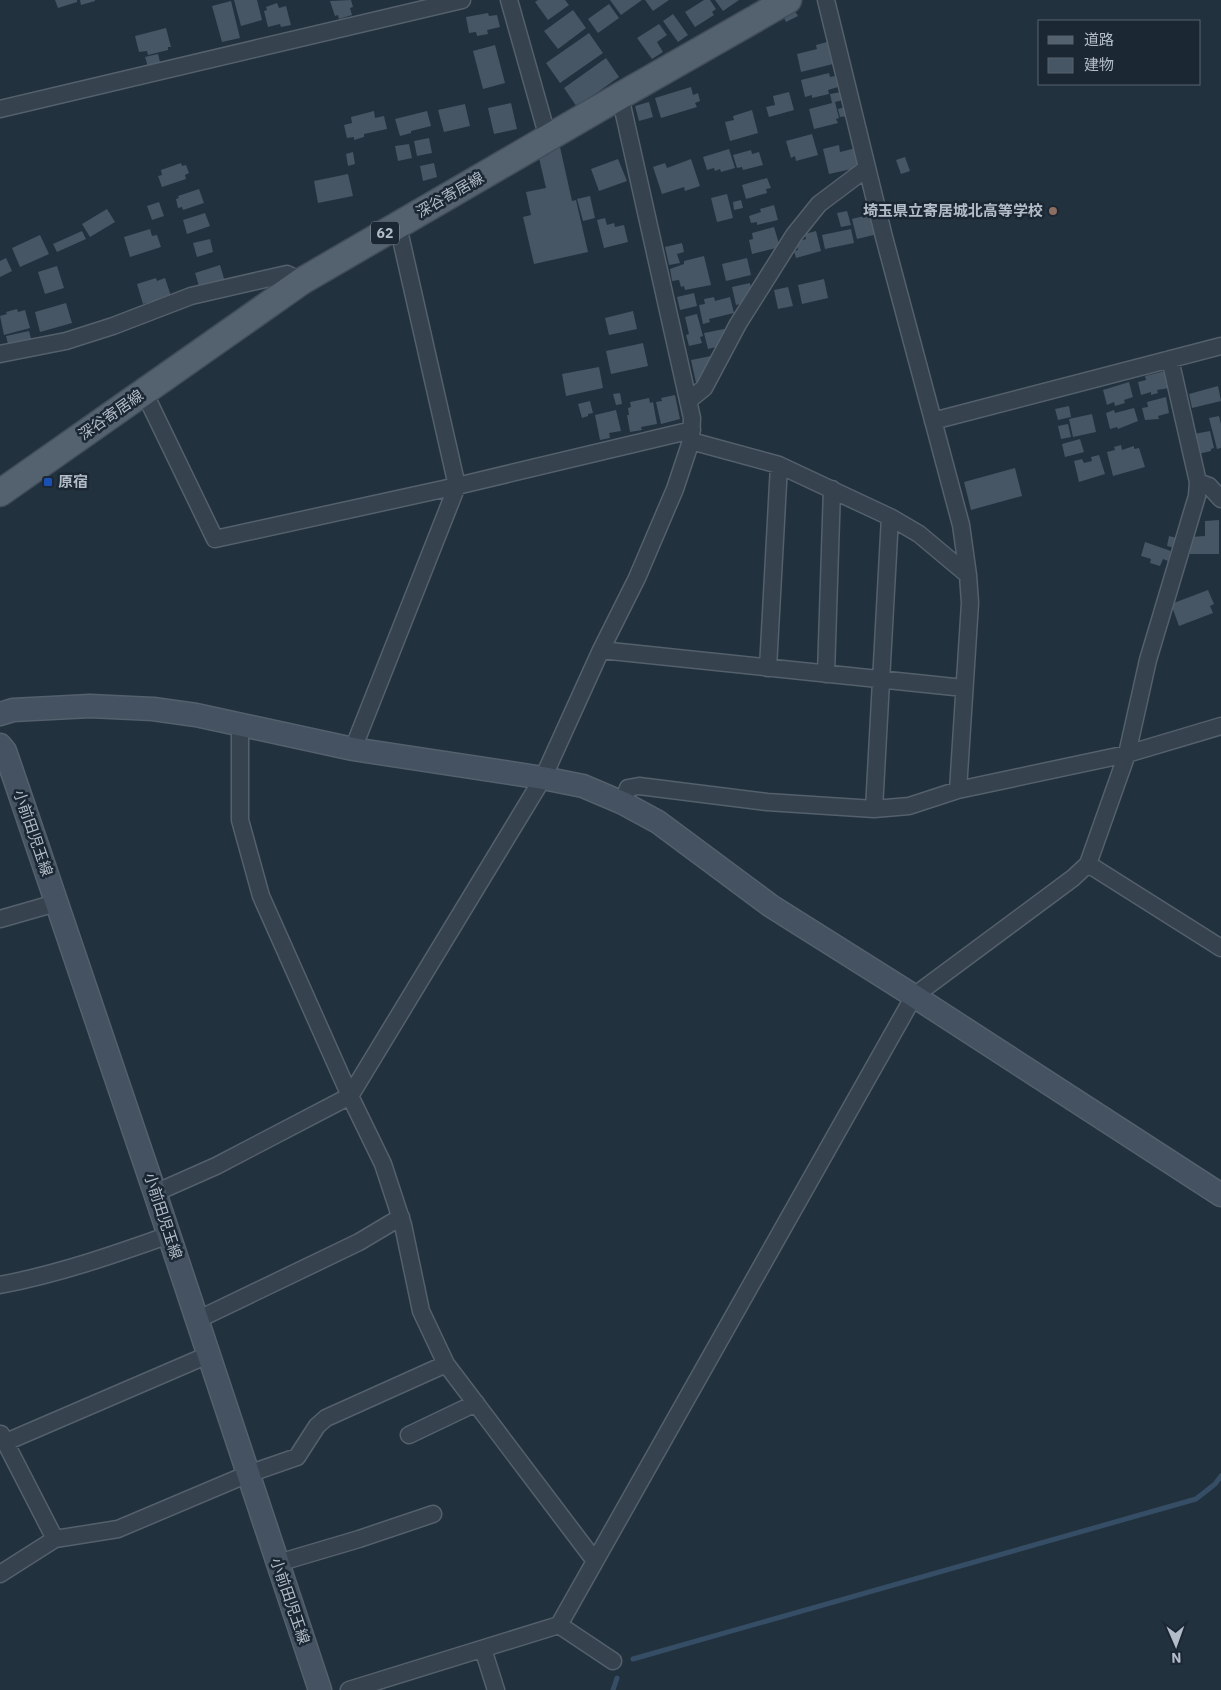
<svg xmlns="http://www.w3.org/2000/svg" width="1221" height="1690" font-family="'IBM Plex Sans','Noto Sans JP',sans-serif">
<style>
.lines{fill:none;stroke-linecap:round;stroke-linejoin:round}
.stream{stroke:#354e66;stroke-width:5}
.building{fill:#465665}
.street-casing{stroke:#54606c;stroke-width:19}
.secondary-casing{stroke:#54606c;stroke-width:25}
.primary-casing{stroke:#424e5a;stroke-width:29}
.street{stroke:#36424e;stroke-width:16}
.secondary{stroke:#445262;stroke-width:22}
.primary{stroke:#54616e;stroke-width:26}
.education-dot{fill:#8d6e63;stroke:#1b2733;stroke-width:2}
.transit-dot{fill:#1a4fb4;stroke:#1b2733;stroke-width:2}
.labels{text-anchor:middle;stroke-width:5;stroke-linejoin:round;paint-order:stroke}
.shield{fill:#1b2733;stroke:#85909c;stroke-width:1}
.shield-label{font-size:14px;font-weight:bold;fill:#b2bdc9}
.street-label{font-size:15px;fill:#b2bdc9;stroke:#1b2733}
.poi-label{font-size:15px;font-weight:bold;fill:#b2bdc9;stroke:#1b2733;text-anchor:end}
</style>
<rect width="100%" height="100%" fill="#22313e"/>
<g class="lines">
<!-- stream -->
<path class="stream" d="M633,1659L1196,1499L1215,1484L1221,1476
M613,1690L617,1678"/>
</g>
<!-- building -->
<path class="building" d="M55,0H77V2L58,8Z
M80,0H95V1L81,5Z
M234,0H257L262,20L241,26Z
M351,0L353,7L350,8L352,15L339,19L338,15L335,16L330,1Z
M538,0H565L569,5L548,20L535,2Z
M610,0H642L621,15Z
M645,0H669L653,11Z
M704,0H710L716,9L712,12L714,15L695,27L685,12Z
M715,0H739L723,11Z
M231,1L240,38L222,42L212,6Z
M277,3L279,8L286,6L291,25L281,27L280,24L268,27L264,11L267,10L266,7Z
M609,4L619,18L598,33L588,19Z
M573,10L586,28L558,49L544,31Z
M794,10L798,16L786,22L783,16Z
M488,13L489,16L497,15L500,27L487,30L488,34L477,36L476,32L469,33L466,17Z
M673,14L688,35L678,42L663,21Z
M659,24L667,35L657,42L663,52L652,59L637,38Z
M166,28L171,47H168V50L148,55L147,51L139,52L135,36Z
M589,33L603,53L560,83L546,63Z
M827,42L833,64L801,72L797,54L817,49L816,45Z
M495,45L505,83L483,89L473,51Z
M158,54L161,66L149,70L145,57Z
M606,58L619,77L577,107L564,88Z
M829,73L830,77L835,76L838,87L828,90L829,94L812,98V95L805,97L801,80Z
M691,87L693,95L698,93L700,101L695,103L697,107L661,118L655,98Z
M789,92L794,110L769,117L766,107L775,105L773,96Z
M841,92L843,100L835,102L839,118L836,119L838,123L814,129L809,109L832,103L830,94Z
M649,102L653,117L639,121L635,106Z
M511,103L517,129L494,134L488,108Z
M465,104L470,126L444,132L438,110Z
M846,107L848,116L840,117L838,109Z
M752,110L758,133L730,141L725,122L734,120L733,116Z
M374,111L375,118L384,116L387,129L364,134V137L354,140V137L347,138L344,125L352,123L351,117Z
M427,111L431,126L411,131V133L400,136L395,119Z
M812,134L818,155L796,161L795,156L791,158L786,141Z
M429,138L432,153L417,156L414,141Z
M409,144L412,158L398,161L395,146Z
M839,145L840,152L856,148L861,167L829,174L823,149Z
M560,147L572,201L576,200L588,252L534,264L523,217L531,215L526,192L546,188L539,158Z
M729,149L735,168L721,172L720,169L715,171L714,168L707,170L703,157Z
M751,150L752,154L759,152L763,165L743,170L742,167L737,168L733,155Z
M353,152L355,164L348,166L346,154Z
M905,157L910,171L901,174L896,160Z
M618,159L627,181L599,191L591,169Z
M691,159L700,186L685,191L684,187L662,194L653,167L665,163L667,168Z
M181,163L182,166L186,165L189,173L185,175L186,179L162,187L158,176L162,175L161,170Z
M434,163L437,177L423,181L420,166Z
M348,174L353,196L318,203L314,181Z
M767,178L771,188L766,189L767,193L746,199L742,185Z
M199,189L204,203L183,210L182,207L178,208L176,199L179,198L178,196Z
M727,194L733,218L717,222L711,198Z
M590,196L595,218L583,221L577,199Z
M741,200L743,208L734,210L733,202Z
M159,202L164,216L152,220L147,206Z
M774,205L778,220L757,225V222L751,223L749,216L761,212L760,209Z
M107,209L115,222L90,237L82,224Z
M872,210L878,234L857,239L852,219L864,216L863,213Z
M847,211L851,225L841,227L837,213Z
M205,213L210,226L187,234L183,220Z
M605,218L607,225L614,223L615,227L624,225L628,242L604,248L597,220Z
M774,227L780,247L752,254L749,240L753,239L752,233Z
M150,229L152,236L157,235L161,247L130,257L124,237Z
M851,229L854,243L825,249L822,235Z
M82,231L86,239L57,252L53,244Z
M816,231L821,251L796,258L794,251L798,250L796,242L806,239L805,234Z
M40,235L49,254L20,267L12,248Z
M210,239L213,252L197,257L193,243Z
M682,243L684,252L677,254L680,263L669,265L665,247Z
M704,256L711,285L685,290L684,286L681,287L679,280L672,281L670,269L684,264V261Z
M6,258L12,271L0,277V261Z
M747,258L751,275L726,281L722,264Z
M220,265L225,282L207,286L206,283L199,286L195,273Z
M57,266L64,288L45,294L38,272Z
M156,278L157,281L165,278L171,296L143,304L137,284Z
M824,279L828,298L802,304L798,285Z
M750,283L752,292L744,303L736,305L732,287Z
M788,287L793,306L778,309L774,290Z
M694,293L697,306L680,310L677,297Z
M714,297L715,301L730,297L734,313L709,319L710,322L703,324L699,305L705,304L704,299Z
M66,303L72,323L40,332L35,312Z
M17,309L18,312L25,310L30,328L4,335L0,316L7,314L6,312Z
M633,311L637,329L609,335L605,318Z
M697,314L703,336L700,337L702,343L689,346L686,335L689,334L685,317Z
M724,329L726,335L720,346L708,349L704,333Z
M29,331L32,342L9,348L6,336Z
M643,343L648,366L611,374L606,351Z
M711,356L713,364L702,381L696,383L691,360Z
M599,367L603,388L566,396L562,374Z
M1165,371L1169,388L1157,390L1158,393L1151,395V392L1141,395L1138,382L1146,380L1145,376Z
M1129,382L1133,397L1124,400L1125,403L1115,406L1114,402L1107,405L1103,390Z
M1218,386L1221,401L1192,408L1189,394Z
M620,393L622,404L616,405L613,394Z
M675,395L680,419L661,424L656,402L662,401L661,398Z
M1166,397L1169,413L1158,416L1159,419L1145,420L1142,408L1148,407L1147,402Z
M649,398L650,403L653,402L657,424L641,427L642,430L630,432L627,415H629L628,408L631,407L630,402Z
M590,401L593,413L588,414V416L582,418L578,404Z
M1069,406L1071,417L1058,420L1055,409Z
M1134,408L1138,421L1118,429L1117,427L1110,429L1106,413L1114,410L1115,413Z
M616,410L621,431L609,433L610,438L600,440L595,415Z
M1092,414L1096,432L1073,437L1069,419Z
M1219,416L1221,424V448L1217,449L1209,418Z
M1068,424L1071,437L1061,439L1058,426Z
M1210,431L1214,448L1211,449V451L1198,454L1194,434Z
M1080,439L1084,452L1065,457L1062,444Z
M1121,445L1122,450L1134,446V449L1139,448L1145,467L1113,476L1107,452L1115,450L1114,447Z
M1099,455L1105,474L1079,482L1074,461L1082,459L1084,463L1092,461L1091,457Z
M1015,468L1022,496L971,510L964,482Z
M1219,520V554H1190V537L1205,536V521Z
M1169,536L1177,538L1175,548L1167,546Z
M1145,542L1171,551L1168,561L1163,559L1160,566L1150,563L1151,559L1141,556Z
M1208,590L1214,604L1210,606L1213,613L1179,626L1171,604Z"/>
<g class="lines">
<!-- street casing -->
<g class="street-casing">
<path id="street" d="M509,0L548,138
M826,0L884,237L961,525L968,575L970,603L958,790
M0,109L462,0
M0,354L66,341L113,326L191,296L287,274L302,281
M144,392L215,539L457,486L692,430
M688,401L704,388L738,324L794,235L819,204L867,168
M933,421L1221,346
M691,441L779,465L890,517L919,534L968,575
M1198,482L1209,486L1221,499
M601,650L964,688
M768,668L779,465
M826,674L832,489
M240,725V820L261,896L350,1096L383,1164L403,1225L421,1311L446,1364L595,1561
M353,749L457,486L398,226
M623,803L628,788L639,786L767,802L874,809L909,806L958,790L1127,754L1221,726
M874,809L890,517
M1088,864L1221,948
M0,919L56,903
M155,1193L216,1166L350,1096L543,778L601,650L637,578L675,489L691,441L692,418L620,96
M0,1285C58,1274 113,1255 169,1235
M197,1320L359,1242L401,1217
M1,1434L55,1539
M409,1435L476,1403
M6,1442L208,1355
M278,1563L359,1539L433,1514
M0,1574L55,1539L118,1529L248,1474L297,1457L317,1426L326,1418L446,1364
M559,1625L613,1661
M483,1649L496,1690
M349,1690L559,1625L914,996L1073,878L1088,864L1127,754L1148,660L1197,496L1198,482L1170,359"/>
</g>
<!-- secondary casing -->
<g class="secondary-casing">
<path id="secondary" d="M0,714L13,710L90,706L153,709L196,715L353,749L543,778L583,786L623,803L658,822L771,906L914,996L1221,1195
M0,745L5,751L17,786L155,1193L320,1690"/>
</g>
<!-- primary casing -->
<g class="primary-casing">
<path id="primary" d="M0,493L302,281L620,96L788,0"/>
</g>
<!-- street -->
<use href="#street" class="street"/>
<!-- secondary -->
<use href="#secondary" class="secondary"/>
<!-- primary -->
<use href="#primary" class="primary"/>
</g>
<!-- markers -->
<circle class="education-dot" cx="1053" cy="211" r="5"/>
<rect class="transit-dot" x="43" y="477" width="10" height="10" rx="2.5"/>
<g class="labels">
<!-- shield labels -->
<rect class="shield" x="371" y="221.5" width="28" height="23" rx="4"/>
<g class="shield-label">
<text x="385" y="238">62</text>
</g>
<!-- street labels -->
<g class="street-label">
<text transform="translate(450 195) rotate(-30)" y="5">深谷寄居線</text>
<text transform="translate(111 415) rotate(-35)" y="5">深谷寄居線</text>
<text transform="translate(33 833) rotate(71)" y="5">小前田児玉線</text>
<text transform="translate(163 1216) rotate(72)" y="5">小前田児玉線</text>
<text transform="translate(290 1601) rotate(71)" y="5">小前田児玉線</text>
</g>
<!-- poi labels -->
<g class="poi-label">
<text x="1043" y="216">埼玉県立寄居城北高等学校</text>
<text x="58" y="487" text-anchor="start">原宿</text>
</g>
</g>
<!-- legend -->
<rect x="1038" y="20" width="162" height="65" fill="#1b2733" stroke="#57636f"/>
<rect x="1048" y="36" width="25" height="8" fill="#54616e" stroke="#57636f"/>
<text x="1084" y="45" font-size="15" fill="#b2bdc9">道路</text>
<rect x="1048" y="58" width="25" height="15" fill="#465665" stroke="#57636f"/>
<text x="1084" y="70" font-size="15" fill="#b2bdc9">建物</text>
<!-- north arrow -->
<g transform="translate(1176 1645) rotate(178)" stroke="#1b2733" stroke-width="4" paint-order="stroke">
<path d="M0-4L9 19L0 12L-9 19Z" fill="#b2bdc9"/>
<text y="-8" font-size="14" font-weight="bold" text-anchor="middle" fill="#b2bdc9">N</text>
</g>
</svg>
